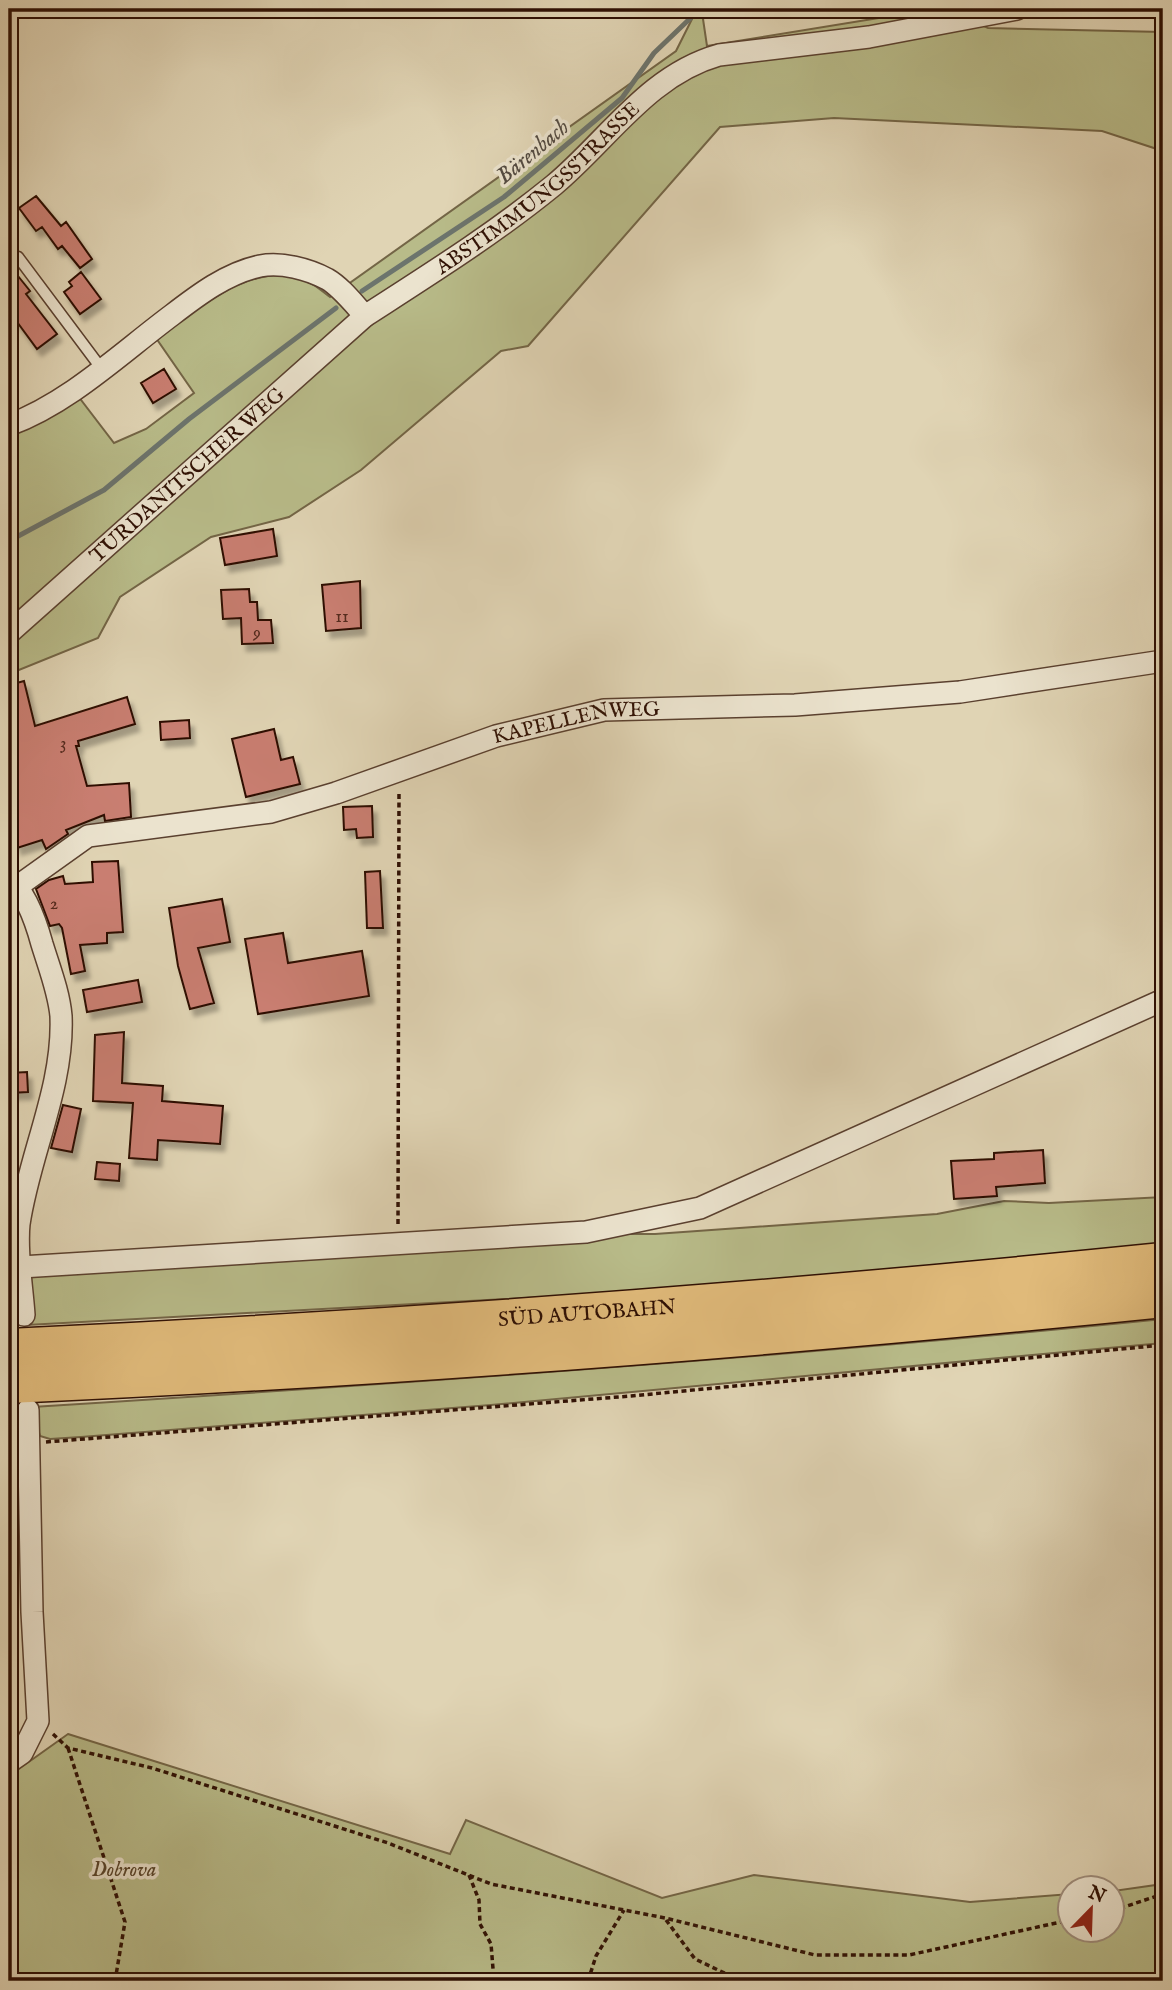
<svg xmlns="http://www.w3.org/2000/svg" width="1172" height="1990" font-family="'IM FELL English',serif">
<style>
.green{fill:#b8bb89;stroke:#736546;stroke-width:2}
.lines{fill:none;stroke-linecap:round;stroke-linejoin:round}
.stream{stroke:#6c746d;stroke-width:5}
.building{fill:#c97e71;stroke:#2e0f03;stroke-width:2;filter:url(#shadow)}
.lane-casing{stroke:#5a402f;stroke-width:13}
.street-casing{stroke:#5a402f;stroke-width:24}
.highway-casing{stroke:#2e0f03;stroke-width:41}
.path{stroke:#2e0f03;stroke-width:3.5;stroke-dasharray:5 3.5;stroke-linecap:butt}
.lane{stroke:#ebe3ce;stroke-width:10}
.street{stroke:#ebe3ce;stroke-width:21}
.highway{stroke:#e0ba7a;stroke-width:38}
.labels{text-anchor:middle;stroke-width:7;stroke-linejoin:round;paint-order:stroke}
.number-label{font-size:18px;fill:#552b1e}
.street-label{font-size:21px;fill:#2e0f03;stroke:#ebe3ce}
.park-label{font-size:21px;font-style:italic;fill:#57432b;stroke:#ebe3ce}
.water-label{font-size:23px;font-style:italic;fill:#524a41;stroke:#ebe3ce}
</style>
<defs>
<filter id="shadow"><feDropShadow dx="4.5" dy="7" stdDeviation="2" flood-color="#0004"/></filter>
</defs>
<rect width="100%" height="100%" fill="#e0d4b4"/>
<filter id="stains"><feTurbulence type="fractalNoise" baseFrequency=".00286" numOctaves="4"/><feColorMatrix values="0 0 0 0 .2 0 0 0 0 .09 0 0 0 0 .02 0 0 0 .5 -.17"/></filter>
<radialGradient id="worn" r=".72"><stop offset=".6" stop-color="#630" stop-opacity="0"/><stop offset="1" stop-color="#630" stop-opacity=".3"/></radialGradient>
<!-- green -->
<path class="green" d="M697,9H713L703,19L707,46L934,9H948L988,28L1163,32V151L1102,131L834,118L720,127L528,346L501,351L361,470L289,517L211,537L120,597L98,638L9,674V434L78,396L114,443L146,429L194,393L156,338C196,311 256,256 308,282C316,285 323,292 330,297L676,51Z
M1163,1197V1244L672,1290L27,1325L25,1277L595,1234H655L937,1214L1004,1201L1049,1203Z
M1163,1319V1343L491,1405L81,1437L50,1439L40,1436L32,1407C410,1383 787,1357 1163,1319Z
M9,1406H22L24,1449H9Z
M68,1734L450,1854L466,1820L662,1898L754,1875L970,1902L1070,1894V1930H1112L1113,1891L1163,1884V1981H9V1776Z"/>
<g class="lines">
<!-- stream -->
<path class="stream" d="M362,291L504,197L622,98L654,53L700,9
M9,541L104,490L189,419L336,308"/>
</g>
<!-- building -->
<path class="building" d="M36,196L61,226L66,222L92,259L80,268L62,246L58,249L42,227L36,231L19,208Z
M81,272L101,299L80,314L64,292L72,286L69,282Z
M18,276L30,291L26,294L57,334L37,349L9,311V283Z
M164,369L176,389L153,403L141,383Z
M273,529L277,556L225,565L220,538Z
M360,581L361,628L326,631L322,585Z
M249,589L250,602H257L258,620H271L273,643L242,644L241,618L223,619L221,590Z
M24,681L35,726L127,697L135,724L78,741L79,746H76L87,786L129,783L131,817L105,821L104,815L66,830L68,834L46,849L42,840L17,848L15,840L9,842V739L16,738L9,710V685Z
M189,720L190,738L161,740L160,722Z
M274,729L281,760L293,757L300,784L246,797L232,739Z
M372,806L373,837L357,838L356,829L344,830L343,807Z
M118,861L123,932L107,933V943L80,945L85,971L71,974L62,928L59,924L50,926L36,889L49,880L63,876L65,884L93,882L92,862Z
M380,871L383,928H367L365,872Z
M222,899L230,942L198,948L214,1003L190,1009L178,966L169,908Z
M283,933L288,963L362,951L369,996L258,1014L245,939Z
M138,980L142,1002L87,1012L83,990Z
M124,1032L122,1083L163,1086L162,1101L223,1106L220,1144L158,1140L157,1160L129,1158L133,1103L93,1101L95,1035Z
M27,1072L28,1092L9,1093V1073Z
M63,1105L81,1109L72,1152L51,1148Z
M1043,1150L1045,1183L996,1187L997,1196L954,1199L951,1161L994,1159V1153Z
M97,1162L120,1164L119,1181L95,1179Z"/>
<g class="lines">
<!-- lane casing -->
<g class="lane-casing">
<path id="lane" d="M18,257L101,368"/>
</g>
<!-- street casing -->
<g class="street-casing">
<g id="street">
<path id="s1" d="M9,425C69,403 121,353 172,315C198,295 227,273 260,266C282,262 308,269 327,279C341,287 354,304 365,316C430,274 494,234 554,185C608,140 648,75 719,55L869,37L1017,9"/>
<path id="s2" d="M9,633L365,316"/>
<path d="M9,878C26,893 36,922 42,944C49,967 59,992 61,1016C64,1087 29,1155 19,1224C16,1252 22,1286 24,1315"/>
<path id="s3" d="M18,886L88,836L271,812L336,793L496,736L604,710L795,705L960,692L1163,661"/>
<path d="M21,1267L586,1232L700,1208L1163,1000"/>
<path d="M9,1762L22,1753L38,1721L32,1612L28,1410"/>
</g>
</g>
<!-- highway casing -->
<g class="highway-casing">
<g id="highway">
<path id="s4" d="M9,1348C394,1330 779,1301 1163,1262"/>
<path d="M9,1384C394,1367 779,1337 1163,1298"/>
</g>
</g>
<!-- path -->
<path class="path" d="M398,1224L399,791
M46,1442L631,1396L1163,1345
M53,1734L68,1748L152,1768L388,1843L491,1884L665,1918L815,1955H909L1070,1920
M68,1748L125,1922L115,1981
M469,1875L479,1900L480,1924L491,1944L494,1981
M1112,1911L1163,1894
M666,1920L695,1959L741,1981
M588,1981L596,1956L624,1910"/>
<!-- lane -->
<use href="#lane" class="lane"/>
<!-- street -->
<use href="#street" class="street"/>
<!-- highway -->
<use href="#highway" class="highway"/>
</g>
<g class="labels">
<!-- number labels -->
<g class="number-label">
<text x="342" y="622">11</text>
<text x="257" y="638">9</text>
<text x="63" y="749">3</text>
<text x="54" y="909">2</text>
</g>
<!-- street labels -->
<g class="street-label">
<text dy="7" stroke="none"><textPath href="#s1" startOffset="637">ABSTIMMUNGSSTRASSE</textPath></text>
<text dy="7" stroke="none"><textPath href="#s2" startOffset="238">TURDANITSCHER WEG</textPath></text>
<text dy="7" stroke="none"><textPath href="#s3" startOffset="590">KAPELLENWEG</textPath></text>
<text dy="7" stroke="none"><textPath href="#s4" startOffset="579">SÜD AUTOBAHN</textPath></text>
</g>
<!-- park labels -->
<g class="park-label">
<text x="124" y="1876">Dobrova</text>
</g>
<!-- water labels -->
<g class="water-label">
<text transform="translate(532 151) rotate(-40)" y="8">Bärenbach</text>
</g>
</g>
<!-- margin -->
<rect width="1172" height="1990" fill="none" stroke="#e0d4b4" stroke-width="35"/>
<rect x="10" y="10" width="1151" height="1969" fill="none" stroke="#2e0f03" stroke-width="3.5"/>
<rect x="18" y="18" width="1137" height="1955" fill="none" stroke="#2e0f03" stroke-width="2"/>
<!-- north arrow -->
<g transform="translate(1091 1909) rotate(23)"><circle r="33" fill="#ebe3ce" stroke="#9f8e7d" stroke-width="2"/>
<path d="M0-5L12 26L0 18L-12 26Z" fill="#8f2418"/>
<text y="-10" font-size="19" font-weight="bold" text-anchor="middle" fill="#2e0f03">N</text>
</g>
<rect width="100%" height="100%" filter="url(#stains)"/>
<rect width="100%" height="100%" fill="url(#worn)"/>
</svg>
